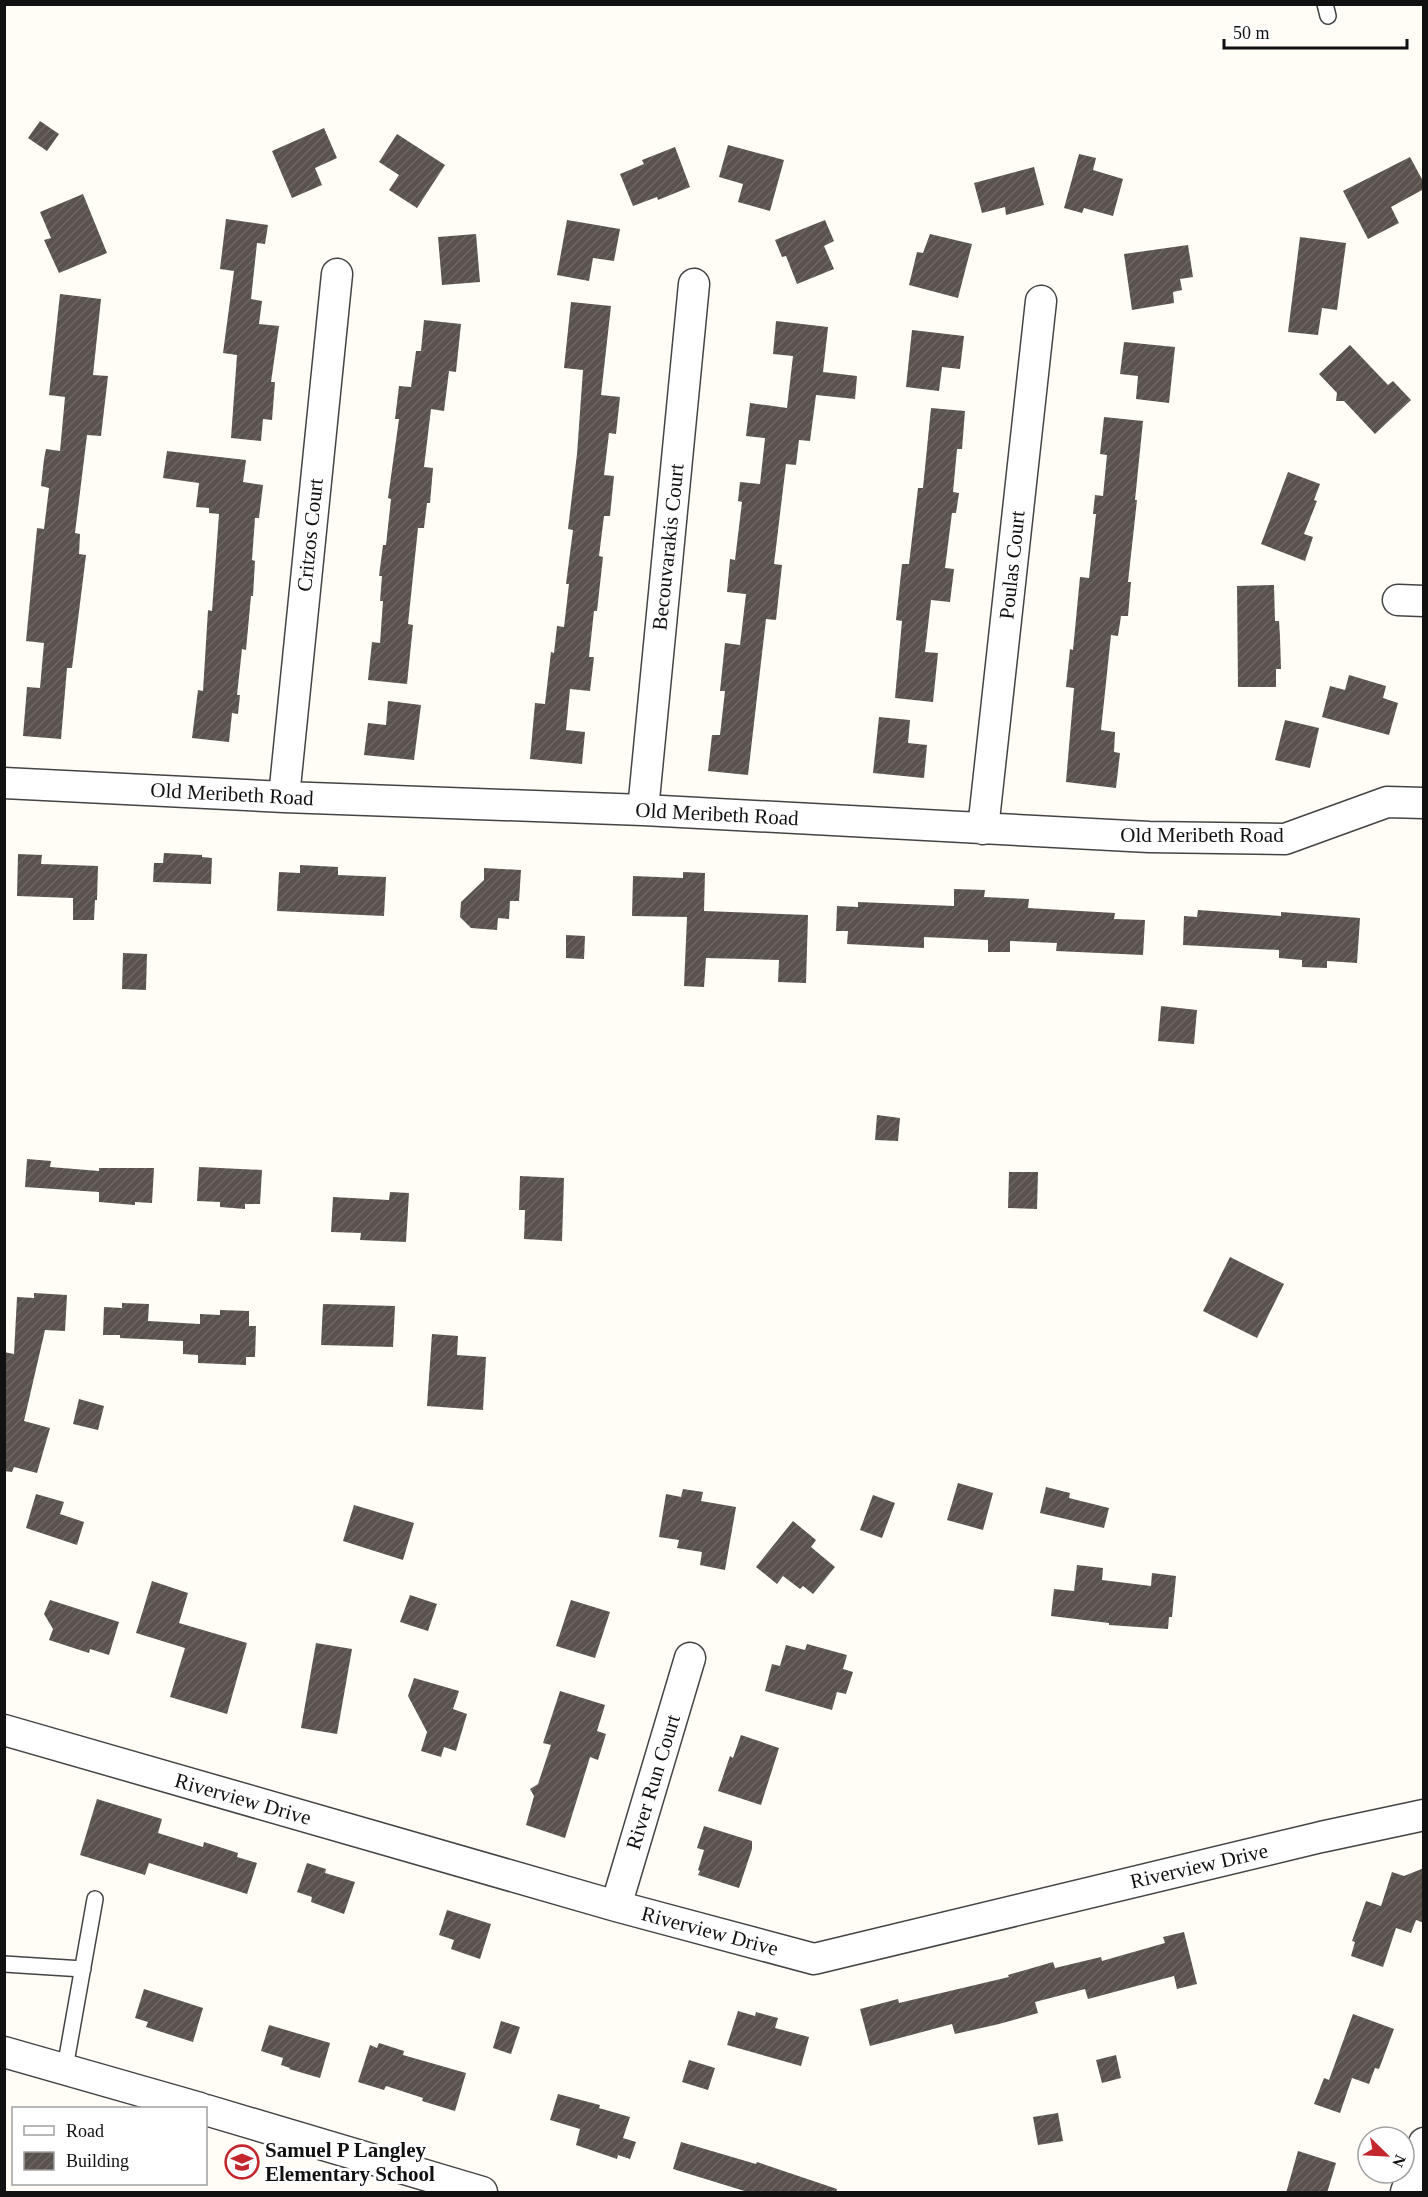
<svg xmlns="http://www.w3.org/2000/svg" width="1428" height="2197" font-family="'Times New Roman',serif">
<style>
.building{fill:url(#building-hatch)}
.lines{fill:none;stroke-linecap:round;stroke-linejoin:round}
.lane-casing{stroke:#444;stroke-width:18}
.street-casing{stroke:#444;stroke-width:33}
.lane{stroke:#fff;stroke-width:15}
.street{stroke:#fff;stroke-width:30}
.labels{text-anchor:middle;stroke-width:6;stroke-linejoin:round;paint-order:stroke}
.street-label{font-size:21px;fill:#111;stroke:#fff}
.poi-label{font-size:21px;font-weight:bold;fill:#111;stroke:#fff;text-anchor:start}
</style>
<defs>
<pattern id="building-hatch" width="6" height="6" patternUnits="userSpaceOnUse" patternTransform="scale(1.5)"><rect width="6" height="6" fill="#5a524d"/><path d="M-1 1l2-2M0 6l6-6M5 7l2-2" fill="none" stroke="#6d6662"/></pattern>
</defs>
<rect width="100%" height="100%" fill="#fffdf5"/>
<!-- building -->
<path class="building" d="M40,121L59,134L47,151L28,138Z
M324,128L337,158L315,168L322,185L292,198L272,151Z
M397,134L445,165L417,208L389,190L399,175L379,162Z
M728,145L784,160L770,211L738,202L743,184L719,177Z
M675,147L690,187L658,200L657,197L633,206L620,174L644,164L642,160Z
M1079,154L1096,158L1093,170L1123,179L1113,216L1084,208L1082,213L1064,208Z
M1410,157L1424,183V189L1391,207L1399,223L1368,239L1343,191Z
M1034,167L1044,205L1006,215L1005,207L982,213L974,183Z
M83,194L107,253L59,273L44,240L51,238L40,212Z
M226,219L268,225L265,244L257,243L251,299L262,301L259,324L279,326L271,382H275L272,420L263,419L261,441L231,438L237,355L223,353L234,271L220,269Z
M567,220L620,229L614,261L593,258L589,281L557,275Z
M825,220L834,241L824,246L834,269L797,284L786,256L782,257L775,240Z
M476,234L480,282L442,285L438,237Z
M930,234L972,244L958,298L909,285L917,252L923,253Z
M1300,237L1346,243L1337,310L1322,308L1318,335L1288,332Z
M1188,245L1193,277L1180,279L1182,290L1173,292L1174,303L1132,310L1124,254Z
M60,294L101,299L93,375L108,376L101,436L87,435L75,533L80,534L79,554L86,555L72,668H67L61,739L23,736L27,687L40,688L44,643L26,641L37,528L44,529L49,488L41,486L44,459L46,449L60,451L65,397L49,395Z
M571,302L611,306L601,395L620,397L616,434L609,433L604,475L614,476L610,516H604L599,556L603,557L597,611H594L589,657H594L590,691L570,689L566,730L585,732L582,764L530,759L535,703L545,704L551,652L554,653L557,626L564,627L569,584H566L573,530L568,529L577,454L583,370L564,368Z
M424,320L461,324L456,372L449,371L444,411L431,409L424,467L433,468L430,503H427L424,528H418L408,624L413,625L407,684L368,680L372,642L380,643L383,601H380L382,576H379L383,545H386L391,499L388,498L399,419H395L399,386L411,387L416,351H421Z
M776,321L828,327L823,372L857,376L855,399L816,395L810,441L799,440L796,465L786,464L774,564L782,565L776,620L766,619L748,775L708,771L712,735H720L725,691H720L725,643L740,645L746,594L727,592L730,559L735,560L742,502L738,501L740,482L760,484L765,438L746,436L750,403L787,408L793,356L773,354Z
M912,330L964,336L960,369L942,367L939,391L906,387Z
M1124,342L1175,347L1169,403L1136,399L1138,376L1120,374Z
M1350,345L1388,385L1393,381L1411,400L1375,434L1344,401H1336L1337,393L1319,374Z
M931,408L965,411L962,449H957L953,492L959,493L956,513H952L945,568L954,569L950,602L931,600L925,652L938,653L933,702L895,698L902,621L896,620L902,564H909L918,488H923Z
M1104,417L1143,421L1135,500H1137L1128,582H1131L1128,616H1121L1118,636L1111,635L1101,730L1115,732L1114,752L1120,753L1116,788L1066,782L1074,688L1066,687L1070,649L1073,650L1080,577L1089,578L1096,514H1093L1095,495L1103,496L1107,455L1100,454Z
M167,451L246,460L243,482L263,485L259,518H255L252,560L255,561L253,596H251L246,650L242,649L237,695H240L238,714L232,713L229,742L192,738L198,690L203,691L208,610L212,611L219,514L209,513V508L196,507L199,483L163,478Z
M1288,472L1320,484L1314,500L1317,501L1304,534L1313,537L1305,561L1261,544Z
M1274,585L1275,621H1279L1280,637L1281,669H1276V687H1238L1237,586Z
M1349,675L1386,686L1383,698L1398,703L1389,735L1322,717L1330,686L1345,690Z
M388,701L421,705L414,760L364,755L368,723L386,725Z
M879,717L910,720L908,743L927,745L924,778L873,773Z
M1285,720L1319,728L1310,768L1275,760Z
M164,853L202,855V857L212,858L211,884L153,882L154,863H163Z
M18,854L42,855L41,864L98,866L97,900H95L94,920H73V898L17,896Z
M300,865L338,867V875L386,877L384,916L277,911L279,872L300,873Z
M484,868L521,870L519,901H510L509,919L498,918L497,930L471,928L460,917L461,902L484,880Z
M683,872L705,873L704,911L808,915L806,983L778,982L779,960L706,958L704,987L684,986L687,917L632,916L633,876L683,878Z
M954,889L985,890L984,897L1029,899L1028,908L1115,913L1114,919L1145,920L1143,955L1056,951L1057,943L1010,941V952H988V940L924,937V948L847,944L848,931H836L837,906L858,907V902L954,906Z
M1198,910L1281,916V912L1360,918L1357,963L1327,961V968L1302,967V960L1279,958V950L1183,945L1184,916L1197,917Z
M566,935L585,936L584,959L566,958Z
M123,953L147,954L146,990L122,989Z
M1161,1006L1197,1010L1194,1044L1158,1041Z
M877,1115L900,1118L898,1141L875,1140Z
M27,1159L51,1161L50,1167L99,1171V1168H154L152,1203L135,1202V1205L99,1202V1192L25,1187Z
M199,1167L262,1170L260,1204H245V1209L220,1207V1202L197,1201Z
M1009,1172H1038L1037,1209L1008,1208Z
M520,1176L564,1178L562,1241L524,1239L525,1210H519Z
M390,1192L409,1193L406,1242L360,1240L361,1233L331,1232L333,1197L389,1200Z
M1230,1257L1284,1284L1257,1338L1203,1311Z
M34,1293L67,1295L65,1331L45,1330L24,1421L50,1428L37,1473L14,1467L12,1472L4,1471V1352L14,1354L17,1297L34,1298Z
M122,1303L149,1304L148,1321L200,1324V1314L220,1315V1310L249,1311V1326H256L255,1357H246V1365L198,1363V1355L183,1354V1341L120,1338V1335H103L104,1307L122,1308Z
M323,1304L395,1306L393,1347L321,1345Z
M432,1334L458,1336L457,1355L486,1357L483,1410L427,1406Z
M79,1399L104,1406L98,1430L73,1424Z
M958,1483L993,1493L983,1530L947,1520Z
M1046,1487L1070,1493L1069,1498L1109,1508L1104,1528L1040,1513Z
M683,1489L703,1492L701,1501L736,1507L725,1570L700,1565L702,1552L677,1548L679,1540L659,1537L666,1494L681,1497Z
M36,1494L64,1502L60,1514L84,1522L77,1545L26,1528Z
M873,1495L895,1503L882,1538L860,1530Z
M354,1505L414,1523L403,1560L343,1541Z
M793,1521L816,1540L811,1547L835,1567L813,1594L803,1586L800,1589L783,1576L777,1584L756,1567Z
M1077,1565L1103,1568L1102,1580L1151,1586L1152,1573L1176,1576L1172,1617H1169L1168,1629L1109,1625V1623L1051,1616L1054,1589L1074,1591Z
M152,1581L188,1593L179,1623L247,1643L227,1714L170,1697L185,1648L136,1633Z
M410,1595L437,1604L428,1631L400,1622Z
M50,1600L119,1622L109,1655L90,1649L89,1653L49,1640L53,1629L44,1614Z
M571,1600L610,1612L595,1658L556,1646Z
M316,1643L352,1649L337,1734L301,1728Z
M807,1644L847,1655L843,1669L853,1672L846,1694L837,1692L832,1710L765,1691L772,1664L780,1666L786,1645L805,1650Z
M414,1678L459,1691L453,1709L467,1714L456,1751L444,1747L441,1757L421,1751L427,1732L408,1696Z
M560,1691L605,1705L597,1731L606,1734L598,1760L590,1757L565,1838L526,1825L534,1796L530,1789L538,1784L551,1745L543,1743Z
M741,1735L779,1748L761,1805L718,1791L730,1756L733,1758Z
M97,1799L162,1819L158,1833L203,1847L204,1842L238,1853L237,1857L257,1863L247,1894L149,1863L145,1875L80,1855Z
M704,1826L752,1841V1849L739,1888L698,1875L700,1871L698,1870L704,1850L697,1848Z
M307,1863L326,1869L325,1873L355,1882L344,1914L311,1902L312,1897L297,1892Z
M1424,1868V1923L1416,1920L1411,1933L1396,1928L1383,1967L1351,1956L1355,1942L1352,1941L1366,1901L1381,1906L1392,1872L1404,1876Z
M447,1910L491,1924L480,1959L451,1949L454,1940L439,1935Z
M1184,1932L1197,1984L1177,1989L1174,1976L1088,1999L1085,1989L1035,2002L1038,2013L999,2024L955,2034L952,2024L870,2046L860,2009L898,1999L899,2003L1009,1977L1008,1975L1053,1962L1055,1968L1101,1957L1102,1961L1165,1943L1163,1937Z
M144,1989L203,2008L193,2042L146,2027L148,2022L135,2018Z
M738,2011L755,2016L756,2012L778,2018L775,2028L809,2037L801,2066L727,2045Z
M1353,2014L1394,2029L1379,2069L1375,2068L1369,2084L1352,2078L1340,2113L1314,2104L1324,2078L1329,2080Z
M501,2021L520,2027L511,2054L493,2048Z
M269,2025L330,2043L320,2078L289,2069L290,2068L281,2065L283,2058L261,2051Z
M379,2043L404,2051L403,2055L466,2073L455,2111L422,2101L423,2098L386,2086L384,2090L358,2082L370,2045L377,2048Z
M1116,2055L1121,2078L1102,2083L1096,2060Z
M689,2060L715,2068L708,2090L682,2082Z
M558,2094L600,2105L599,2108L630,2117L623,2138L636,2142L630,2159L618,2155L617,2159L576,2145L580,2129L550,2120Z
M1058,2113L1063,2141L1038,2145L1033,2117Z
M681,2142L756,2164L757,2162L837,2189L836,2193H751L673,2169Z
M1298,2151L1336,2163L1327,2193H1286Z"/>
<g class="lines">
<!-- lane casing -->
<g class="lane-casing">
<path id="lane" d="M1325,4L1328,16
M4,1964L83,1969
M65,2068L95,1899"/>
</g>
<!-- street casing -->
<g class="street-casing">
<path id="street" d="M1398,600L1424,601
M4,783L284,797L643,810L1149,837L1285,839L1387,802L1424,803
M284,797L337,274
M643,810L694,284
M983,829L1041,301
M4,1730L616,1906L814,1959L1321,1837L1424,1815
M616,1906L690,1658
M4,2052L200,2108
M206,2110L482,2192
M1406,2192L1424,2143"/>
</g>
<!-- lane -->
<use href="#lane" class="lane"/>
<!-- street -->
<use href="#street" class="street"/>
</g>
<!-- icons -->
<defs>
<g id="school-ring" transform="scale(1.725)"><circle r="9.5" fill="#fff" stroke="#c4262e" stroke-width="1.5"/><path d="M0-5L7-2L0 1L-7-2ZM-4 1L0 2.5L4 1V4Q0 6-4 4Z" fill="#c4262e"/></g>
</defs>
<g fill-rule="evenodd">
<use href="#school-ring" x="242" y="2162"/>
</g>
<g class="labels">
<!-- street labels -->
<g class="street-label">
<text transform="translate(310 535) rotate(-84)" y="7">Critzos Court</text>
<text transform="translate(668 547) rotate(-84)" y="7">Becouvarakis Court</text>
<text transform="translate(1012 565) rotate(-84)" y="7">Poulas Court</text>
<text transform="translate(232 794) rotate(3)" y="7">Old Meribeth Road</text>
<text transform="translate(717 814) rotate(3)" y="7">Old Meribeth Road</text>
<text x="1202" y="842">Old Meribeth Road</text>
<text transform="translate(653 1782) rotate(-73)" y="7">River Run Court</text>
<text transform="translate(243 1799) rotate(16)" y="7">Riverview Drive</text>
<text transform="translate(1199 1866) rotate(-13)" y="7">Riverview Drive</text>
<text transform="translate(710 1931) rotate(15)" y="7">Riverview Drive</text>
</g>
<!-- poi labels -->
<g class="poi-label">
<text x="265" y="2157">Samuel P Langley<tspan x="265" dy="24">Elementary School</tspan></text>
</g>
</g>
<!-- border -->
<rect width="1428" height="2197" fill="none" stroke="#111111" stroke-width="12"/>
<!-- legend -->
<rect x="12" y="2107" width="195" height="78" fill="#ffffff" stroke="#a0a0a0" stroke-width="1.5"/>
<rect x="24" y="2126" width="30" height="9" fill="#ffffff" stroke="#a0a0a0" stroke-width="1.5"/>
<text x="66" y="2137" font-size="18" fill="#111111">Road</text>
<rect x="24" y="2152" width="30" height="18" fill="url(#building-hatch)" stroke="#a0a0a0" stroke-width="1.5"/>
<text x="66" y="2167" font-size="18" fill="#111111">Building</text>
<!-- north arrow -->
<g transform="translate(1386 2155) rotate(114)"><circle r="28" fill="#ffffff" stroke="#a0a0a0" stroke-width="1.5"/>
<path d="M0-4.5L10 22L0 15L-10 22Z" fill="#c4262e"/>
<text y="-9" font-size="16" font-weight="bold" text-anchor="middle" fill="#111111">N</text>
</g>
<!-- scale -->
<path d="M1224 39v9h183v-9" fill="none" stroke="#111111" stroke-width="3"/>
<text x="1233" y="39" font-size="18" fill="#111111" stroke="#ffffff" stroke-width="4.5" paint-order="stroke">50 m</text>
</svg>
